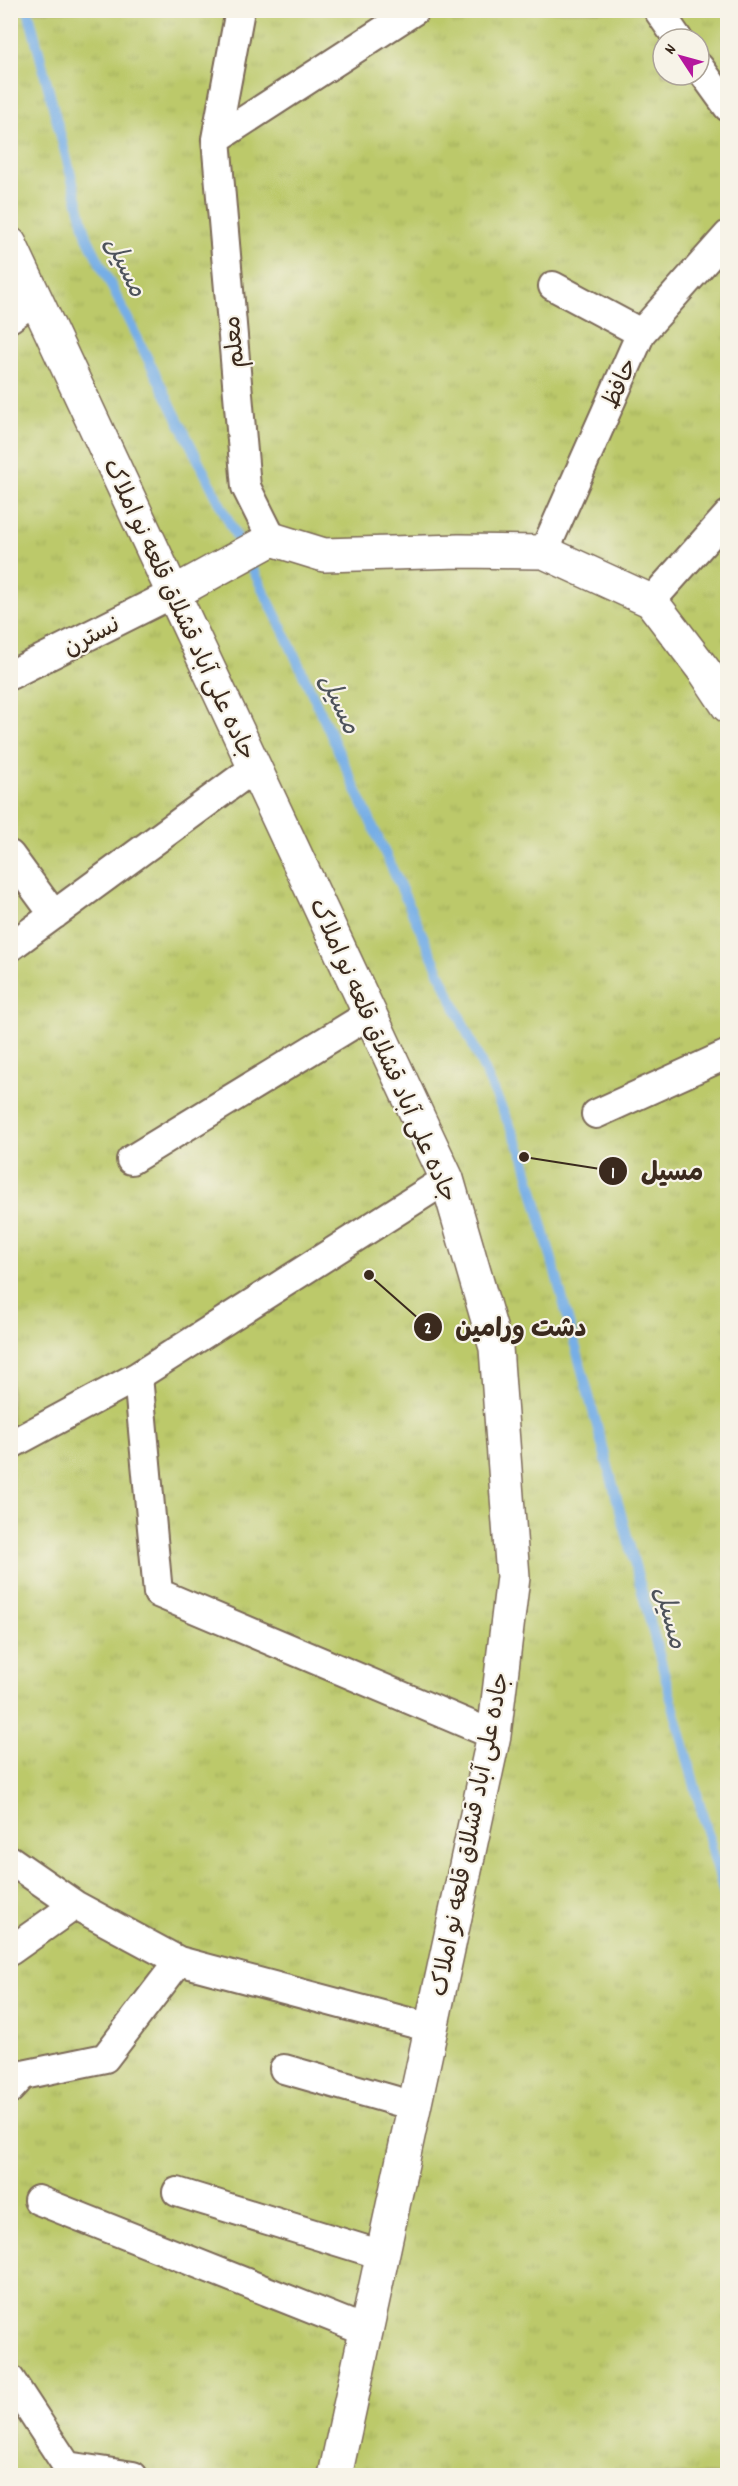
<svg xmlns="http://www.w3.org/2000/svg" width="738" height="2486" font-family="Dekko,'Playpen Sans Arabic',sans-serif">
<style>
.park{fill:url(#park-tufts);stroke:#7c7a44;stroke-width:1.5;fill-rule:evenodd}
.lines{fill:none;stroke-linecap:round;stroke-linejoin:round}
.stream{stroke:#76aee6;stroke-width:10}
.street-casing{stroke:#7c6a59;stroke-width:32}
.secondary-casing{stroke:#7c6a59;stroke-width:36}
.street{stroke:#fff;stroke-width:28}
.secondary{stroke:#fff;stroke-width:33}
.labels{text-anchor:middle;stroke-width:4.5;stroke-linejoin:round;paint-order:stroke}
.street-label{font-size:24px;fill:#3b2a1e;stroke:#f7f3e8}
.water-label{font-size:26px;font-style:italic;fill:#4d525a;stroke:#f7f3e8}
.leader{fill:none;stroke:#3b2a1e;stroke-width:2}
.callout-dot{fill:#3b2a1e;stroke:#f7f3e8;stroke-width:2}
.mark-label{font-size:18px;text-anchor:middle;font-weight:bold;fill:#fff}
.callout-label{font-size:26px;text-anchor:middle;font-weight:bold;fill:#3b2a1e;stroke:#f7f3e8;stroke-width:4.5;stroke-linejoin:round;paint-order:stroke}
</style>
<defs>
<pattern id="park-tufts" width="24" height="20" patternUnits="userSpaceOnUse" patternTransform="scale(1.5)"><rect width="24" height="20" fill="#bcc96a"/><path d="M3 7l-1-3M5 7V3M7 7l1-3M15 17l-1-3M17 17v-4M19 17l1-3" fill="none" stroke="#a2ad5b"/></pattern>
</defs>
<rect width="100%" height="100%" fill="#f7f3e8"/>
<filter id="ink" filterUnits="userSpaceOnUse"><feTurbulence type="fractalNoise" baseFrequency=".0167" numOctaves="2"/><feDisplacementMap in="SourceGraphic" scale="12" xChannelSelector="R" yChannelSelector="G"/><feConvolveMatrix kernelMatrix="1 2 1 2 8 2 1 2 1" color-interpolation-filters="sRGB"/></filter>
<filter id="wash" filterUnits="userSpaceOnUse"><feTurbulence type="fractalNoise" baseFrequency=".008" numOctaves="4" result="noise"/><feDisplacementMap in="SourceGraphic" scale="24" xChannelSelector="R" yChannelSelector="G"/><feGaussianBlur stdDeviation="1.35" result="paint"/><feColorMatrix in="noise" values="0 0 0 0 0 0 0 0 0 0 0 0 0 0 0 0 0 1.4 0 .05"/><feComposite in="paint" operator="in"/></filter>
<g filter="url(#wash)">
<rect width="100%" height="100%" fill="#f4e1c7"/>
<!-- park -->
<path class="park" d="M11,11H727V2475H11ZM663,39H699V75H663Z"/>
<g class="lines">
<!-- stream -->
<path class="stream" d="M28,10L87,237L283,630L524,1157L728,1908"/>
</g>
</g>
<g filter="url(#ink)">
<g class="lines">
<!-- street casing -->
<g class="street-casing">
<path id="street" d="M658,10L678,39
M699,67L728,107
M216,139L240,10
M553,286L641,333
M10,318L37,298
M272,539L246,487L216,139L415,10
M544,552L641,333L728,235
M651,601L728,515
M10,675L172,594
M10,855L54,915
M10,947L254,768
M596,1114L728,1054
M131,1160L370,1014
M138,1376L158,1593L494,1735
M10,1445L138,1376L447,1179
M10,1860L75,1905L179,1961L431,2028
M10,1951L75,1905
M284,2069L414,2106
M10,2089L23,2075L105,2058L179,1961
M177,2192L382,2255
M38,2200L367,2331
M10,2379L67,2466L133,2476"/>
</g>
<!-- secondary casing -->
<g class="secondary-casing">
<path id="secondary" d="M10,244L447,1179L496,1348L513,1577L494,1735L335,2476
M172,594L272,539L324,555L459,551L544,552L651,601L706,673L728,706"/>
</g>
<!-- street -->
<use href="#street" class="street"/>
<!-- secondary -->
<use href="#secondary" class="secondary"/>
</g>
</g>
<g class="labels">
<!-- street labels -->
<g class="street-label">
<text transform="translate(233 342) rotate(-95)" y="8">معلم</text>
<text transform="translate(619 383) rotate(-66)" y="8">حافظ</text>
<text transform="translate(180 609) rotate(65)" y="8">جاده علی آباد قشلاق قلعه نو املاک</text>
<text transform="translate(91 635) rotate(-27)" y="8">نسترن</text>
<text transform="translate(384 1050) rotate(66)" y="8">جاده علی آباد قشلاق قلعه نو املاک</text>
<text transform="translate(469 1834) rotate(-79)" y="8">جاده علی آباد قشلاق قلعه نو املاک</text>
</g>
<!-- water labels -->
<g class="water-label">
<text transform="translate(127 266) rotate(64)" y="9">مسیل</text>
<text transform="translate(341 703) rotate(65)" y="9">مسیل</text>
<text transform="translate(672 1617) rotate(75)" y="9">مسیل</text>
</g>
</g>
<!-- callouts -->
<path class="leader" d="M524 1157L613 1171M369 1275L428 1327"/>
<g class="callout-dot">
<circle cx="524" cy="1157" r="6"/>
<circle cx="369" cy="1275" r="6"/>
<circle cx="613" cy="1171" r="15"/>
<circle cx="428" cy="1327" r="15"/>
</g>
<g class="mark-label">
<text x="613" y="1178">1</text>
<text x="428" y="1333">2</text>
</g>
<g class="callout-label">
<text x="672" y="1180">مسیل</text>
<text x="521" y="1336">دشت ورامین</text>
</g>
<!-- margin -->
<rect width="738" height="2486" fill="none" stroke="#f7f3e8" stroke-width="36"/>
<!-- north arrow -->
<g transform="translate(681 57) rotate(306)"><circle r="28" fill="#f7f3e8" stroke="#aca397" stroke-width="1.5"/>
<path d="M0-4.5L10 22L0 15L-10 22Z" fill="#b5179e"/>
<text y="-9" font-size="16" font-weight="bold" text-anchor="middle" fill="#3b2a1e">N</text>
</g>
</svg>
